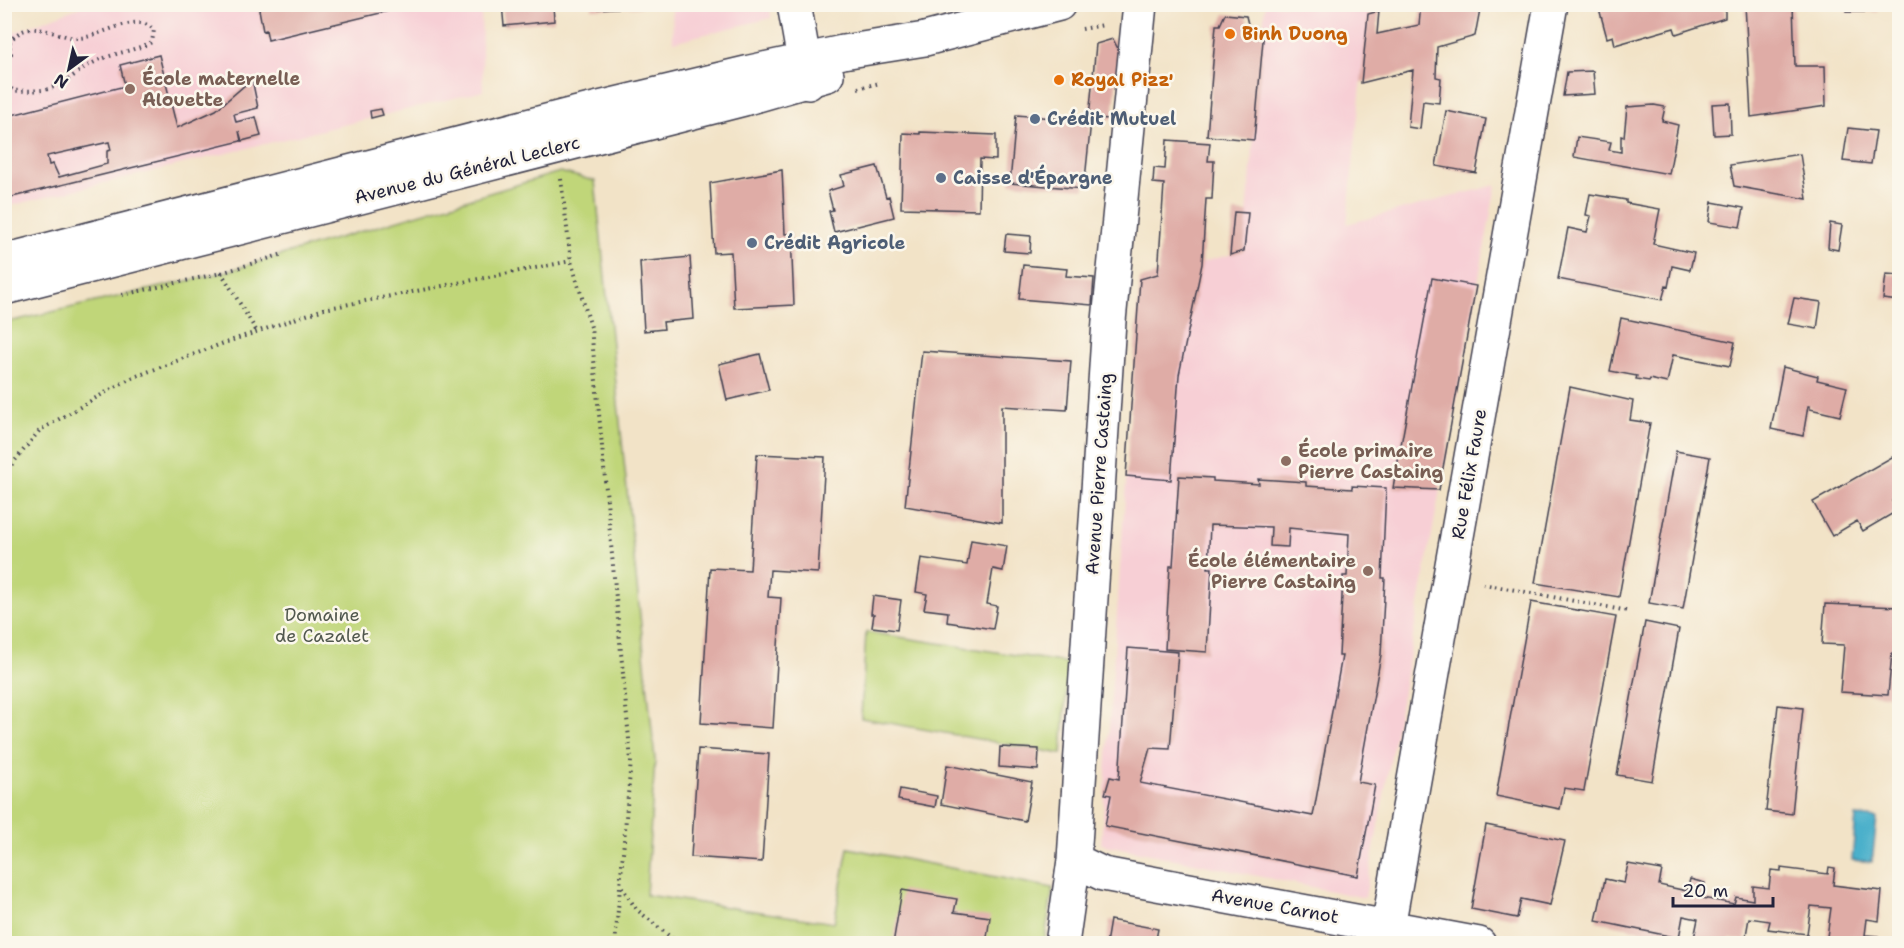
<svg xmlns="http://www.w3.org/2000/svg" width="1904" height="948" font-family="'Shantell Sans',sans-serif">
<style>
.built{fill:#f7cfd5}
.green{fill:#c0d679;stroke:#717c5a;stroke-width:1.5}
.water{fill:#4cb0cb;stroke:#376983;stroke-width:1.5}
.building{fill:#dfaca6;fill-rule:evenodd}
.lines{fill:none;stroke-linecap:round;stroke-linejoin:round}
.minor-casing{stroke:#413f50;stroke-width:36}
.major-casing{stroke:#413f50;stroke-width:36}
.path{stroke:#413f50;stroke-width:4;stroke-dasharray:1.5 4.5;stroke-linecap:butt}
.minor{stroke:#fff;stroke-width:33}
.major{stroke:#fff;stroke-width:33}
.food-dot{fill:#e8710a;stroke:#fbf7ec;stroke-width:2}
.education-dot{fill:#8d6e63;stroke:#fbf7ec;stroke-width:2}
.service-dot{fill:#5c6f8a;stroke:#fbf7ec;stroke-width:2}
.labels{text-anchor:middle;stroke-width:5;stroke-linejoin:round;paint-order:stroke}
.food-label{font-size:18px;font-weight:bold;fill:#c56008;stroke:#fbf7ec;text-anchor:start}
.education-label{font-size:18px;font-weight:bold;fill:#785e54;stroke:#fbf7ec;text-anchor:start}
.service-label{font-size:18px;font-weight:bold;fill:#4e5e75;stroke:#fbf7ec;text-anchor:start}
.street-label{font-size:18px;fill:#22223b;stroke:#fbf7ec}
.park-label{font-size:18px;fill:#51584e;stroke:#fbf7ec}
</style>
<rect width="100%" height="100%" fill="#fbf7ec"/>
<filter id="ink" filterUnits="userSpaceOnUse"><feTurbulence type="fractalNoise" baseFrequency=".0167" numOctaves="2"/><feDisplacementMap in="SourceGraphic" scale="12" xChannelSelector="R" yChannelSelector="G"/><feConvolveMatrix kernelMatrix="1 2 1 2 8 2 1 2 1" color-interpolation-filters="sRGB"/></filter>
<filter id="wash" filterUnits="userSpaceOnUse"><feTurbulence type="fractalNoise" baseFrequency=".008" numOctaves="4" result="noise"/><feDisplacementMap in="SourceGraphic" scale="24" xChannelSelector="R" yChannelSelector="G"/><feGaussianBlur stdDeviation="1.35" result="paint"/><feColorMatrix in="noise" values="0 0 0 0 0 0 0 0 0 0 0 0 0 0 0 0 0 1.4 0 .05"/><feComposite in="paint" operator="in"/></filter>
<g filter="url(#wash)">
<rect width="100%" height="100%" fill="#f2e3c7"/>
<!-- built -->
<path class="built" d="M85,5H481L483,91L5,207V36Z
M672,5H770L771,18L673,42Z
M1265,5H1369L1347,224L1496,185L1365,898L1101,844L1140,279L1244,251Z"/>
<!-- green -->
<path class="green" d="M560,172L595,181L655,760L646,895L834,923L848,848L1053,888L1044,943H5L4,323L221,273Z
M866,632L1068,663L1062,754L861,718Z"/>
<!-- water -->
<path class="water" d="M1856,816L1877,818L1872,862L1852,860Z"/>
<g id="blocks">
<!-- building -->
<path class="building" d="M258,4H414V5L268,40L266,30L263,31Z
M502,4H553L554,21L504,26Z
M592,4H641V7L592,9Z
M1421,4H1481L1475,36L1437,47L1436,77L1441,78L1439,103L1423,101L1420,129L1408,127L1413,70L1361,83L1368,14L1379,11L1377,34L1419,25Z
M1602,4H1725V18L1676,34L1674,28L1615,45L1613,36L1607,38L1600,12Z
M1745,4H1793L1795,66H1825L1826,106L1751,117Z
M1846,4H1878V12H1846Z
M1225,14L1246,16L1249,28L1264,29L1254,140L1207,136L1216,25H1220Z
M1113,39L1119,51L1113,119L1089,118L1096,44Z
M159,55L177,128L216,110L252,79L258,108L234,114L236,122L256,117L261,136L242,141L239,131L241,141L4,199V122L9,120L8,116L125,86L120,65ZM109,142L111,150L107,151V164L59,177L53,164L49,165L47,156Z
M1593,71L1595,94L1563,96L1567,72Z
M1730,103L1731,134L1714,135L1712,104Z
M1654,105L1665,107L1662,121L1678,125L1669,174L1574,157L1577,137L1611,142L1609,150L1621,152V136L1624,137L1627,107Z
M381,109L383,115L371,118L370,111Z
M1446,111L1486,119L1476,173L1436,166Z
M1016,115L1091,121L1084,189L1010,183Z
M1848,128L1876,131L1871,164L1843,161Z
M920,132L996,135V160L980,159L979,210L901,208L903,133L920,134Z
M1167,140L1210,143L1208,161H1214L1212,199H1206L1202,264L1179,375L1171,480L1126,476L1140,279L1158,274L1164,184L1153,183L1154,168L1165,169Z
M1800,154L1807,199L1734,186L1730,165Z
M877,166L886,197L889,196L894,217L834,232L829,211L833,210L828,191L844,186L841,175Z
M782,170L785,234H791L794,305L734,308L731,252L714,253L710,183Z
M1590,194L1626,200V203L1660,209L1653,244L1694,253L1690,270L1672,266L1668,287L1666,286L1662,300L1558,279L1568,228L1587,232L1591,216L1586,215Z
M1712,202L1744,208L1740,227L1709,222Z
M1234,212L1248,213L1244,251L1230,255Z
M1830,223L1842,225L1838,250L1828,248Z
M1006,234L1031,236L1030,253L1004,251Z
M690,257L694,319L663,322L664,329L644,331L640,262Z
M1023,265L1067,269L1066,276L1094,278L1092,305L1019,299Z
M1886,274L1899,275V301L1883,299Z
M1432,278L1476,286L1439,490L1393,488Z
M1794,298L1821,302L1817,329L1788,324Z
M1621,318L1735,342L1730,366L1673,355L1667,383L1650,379L1649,381L1636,379L1637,376L1610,371Z
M922,351L1071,361L1067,410L1002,406V523L905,506Z
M760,354L769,390L727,400L719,364Z
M1783,367L1818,376L1817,380L1847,387L1840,416L1810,409V406H1808L1803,436L1771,429Z
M1570,387L1633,401L1630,420L1650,423L1619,597L1535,583Z
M1676,451L1710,457L1683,609L1649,603Z
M1899,453V497L1892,501L1897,511L1863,531L1857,521L1832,536L1813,502Z
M757,454L825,457L818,573L770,570L768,597L781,598L773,728L701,723L710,568L750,570Z
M1179,476L1213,478V481L1259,484L1258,479L1306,482V486L1352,489V486L1386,488L1382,578H1385L1381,655L1358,782L1375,785L1358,876L1105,826L1111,795L1105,794L1110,777L1119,779L1128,648L1178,652L1170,749L1150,748L1140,783L1313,816L1342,656H1339L1343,576H1347L1349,534L1289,528L1288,547L1270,546L1271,527L1210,525L1208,568H1212L1207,652L1165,649L1170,566H1173Z
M971,540L1007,546L1003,571L993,569L987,604L997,606L993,629L947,622L948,612L924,609L927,594L916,592L921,558L967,565Z
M873,596L901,600L897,630L872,627L874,614H871Z
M1531,602L1616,617L1584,791L1564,788L1560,809L1496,796Z
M1825,604L1899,607V653H1892L1888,695L1840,692L1844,645L1822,644Z
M1645,622L1679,629L1652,781L1617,775Z
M1778,705L1803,708L1792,814L1766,811Z
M1000,747L1039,749L1038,770L999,767Z
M698,749L769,754L762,862L691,857Z
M947,765L1032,782L1025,821L941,804Z
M900,789L937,796L935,807L898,800Z
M1486,825L1565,841L1550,905L1521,899L1517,918L1471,909Z
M1628,864L1662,870L1659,885L1687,891L1690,879L1705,883L1702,898L1734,904L1736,897L1753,900V886L1769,888L1771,870L1781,871V868L1828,874L1829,867L1835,868L1833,885L1882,891L1879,921L1867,919L1865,935L1878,936L1877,944H1826L1831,908L1811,906L1807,934L1768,929L1770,921L1749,918L1745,941L1730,938L1729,944L1693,943L1698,919L1683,916L1679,938L1596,921L1605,879L1624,883Z
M902,890L957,899L954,912L990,917L986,944H893Z
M1898,915H1899V944H1895Z
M1110,920L1158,929L1155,944H1106Z"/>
</g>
</g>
<g filter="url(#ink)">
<use href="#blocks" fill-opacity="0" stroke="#413f50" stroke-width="1.5"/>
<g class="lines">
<!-- minor casing -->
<g class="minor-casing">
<path id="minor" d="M794,4L808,83
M1074,860L1103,874L1479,944
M1062,944L1074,860L1109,321L1140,4
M1385,944L1551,4"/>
</g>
<!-- major casing -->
<g class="major-casing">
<path id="major" d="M4,261L570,115L750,72L843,52L925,39L1059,4
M4,288L744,99L827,75"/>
</g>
<!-- path -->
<path class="path" d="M1172,8L1187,4
M1082,29L1104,25
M4,64L11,54L9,43C28,15 54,37 78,38C100,38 137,10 154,30L152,42C134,51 113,53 95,62C80,69 67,83 51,88C40,92 26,90 14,91L4,83
M858,88L880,83
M561,179L571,261L591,327L631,761L615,944
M221,272L257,332
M122,295L221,273L283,254
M4,474L40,430L129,379L224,343L324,309L571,261
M1483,584L1628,611
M622,887L636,909L679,944"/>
<!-- minor -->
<use href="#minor" class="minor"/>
<!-- major -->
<use href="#major" class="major"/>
</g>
</g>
<!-- markers -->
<g class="food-dot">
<circle cx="1230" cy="34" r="6"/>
<circle cx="1059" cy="80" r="6"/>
</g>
<g class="education-dot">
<circle cx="130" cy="89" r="6"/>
<circle cx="1286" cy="461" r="6"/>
<circle cx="1368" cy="571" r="6"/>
</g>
<g class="service-dot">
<circle cx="1035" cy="119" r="6"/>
<circle cx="941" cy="178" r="6"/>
<circle cx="752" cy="243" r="6"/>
</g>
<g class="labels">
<!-- food labels -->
<g class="food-label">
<text x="1242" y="40">Binh Duong</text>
<text x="1071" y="86">Royal Pizz'</text>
</g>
<!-- education labels -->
<g class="education-label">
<text x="142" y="85">École maternelle<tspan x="142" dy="21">Alouette</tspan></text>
<text x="1298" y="457">École primaire<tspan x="1298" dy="21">Pierre Castaing</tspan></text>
<text x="1356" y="567" text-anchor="end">École élémentaire<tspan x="1356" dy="21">Pierre Castaing</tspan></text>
</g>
<!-- service labels -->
<g class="service-label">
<text x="1047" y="125">Crédit Mutuel</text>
<text x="953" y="184">Caisse d'Épargne</text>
<text x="764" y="249">Crédit Agricole</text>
</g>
<!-- street labels -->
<g class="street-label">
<text transform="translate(467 170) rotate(-14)" y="6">Avenue du Général Leclerc</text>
<text transform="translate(1099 474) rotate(-86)" y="6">Avenue Pierre Castaing</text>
<text transform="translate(1469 474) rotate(-80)" y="6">Rue Félix Faure</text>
<text transform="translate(1275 906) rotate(10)" y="6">Avenue Carnot</text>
</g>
<!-- park labels -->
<g class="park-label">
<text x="322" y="621">Domaine<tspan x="322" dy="21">de Cazalet</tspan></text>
</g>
</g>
<!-- margin -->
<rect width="1904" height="948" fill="none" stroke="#fbf7ec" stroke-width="24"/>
<!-- north arrow -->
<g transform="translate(69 69) rotate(213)" stroke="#fbf7ec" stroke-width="4.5" paint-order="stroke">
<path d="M0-4.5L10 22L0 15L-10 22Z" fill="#22223b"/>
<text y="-9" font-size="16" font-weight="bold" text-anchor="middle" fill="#22223b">N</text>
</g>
<!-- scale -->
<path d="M1673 897v9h100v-9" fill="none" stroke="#22223b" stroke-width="3"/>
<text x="1682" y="897" font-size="18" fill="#22223b" stroke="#fbf7ec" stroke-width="4.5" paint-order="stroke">20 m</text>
</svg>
